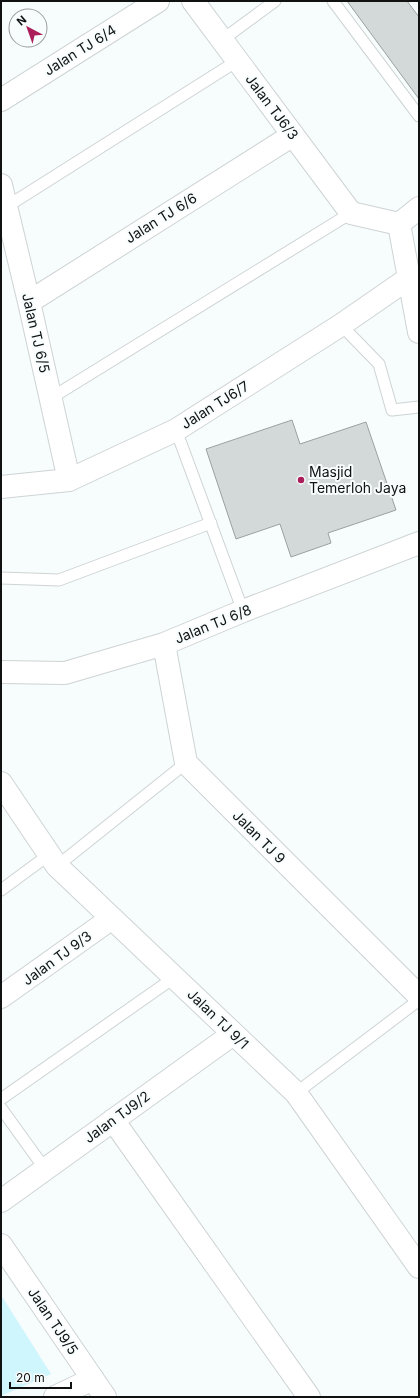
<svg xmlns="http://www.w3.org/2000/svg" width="420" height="1398" font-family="Inter,sans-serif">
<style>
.green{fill:#cff5fd}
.building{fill:#d3d8d9;stroke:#9ba0a1}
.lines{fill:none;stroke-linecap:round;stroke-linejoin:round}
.lane-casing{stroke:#ced3d4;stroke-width:13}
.street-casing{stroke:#ced3d4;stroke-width:24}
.lane{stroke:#fff;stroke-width:11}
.street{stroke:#fff;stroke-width:22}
.poi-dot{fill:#ac1e59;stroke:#f7fcfd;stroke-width:1.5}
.labels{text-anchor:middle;stroke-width:4;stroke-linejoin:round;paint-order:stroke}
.street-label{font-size:14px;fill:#101212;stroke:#f7fcfd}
.poi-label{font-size:14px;fill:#101212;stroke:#f7fcfd;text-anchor:start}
</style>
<rect width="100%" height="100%" fill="#f7fcfd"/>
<!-- green -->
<path class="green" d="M1,1295L51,1374L1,1396Z"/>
<!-- building -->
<path class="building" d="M347,1H407L419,17V99Z
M292,420L300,444L366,422L396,510L328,533L331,543L291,557L280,524L236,539L206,449Z"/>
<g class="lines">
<!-- lane casing -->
<g class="lane-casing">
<path id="lane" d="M333,1L419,116
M222,40L275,1
M6,207L237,61
M341,325L379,364L392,410L419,407
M51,398L351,213
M176,430L243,611
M1,578L59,580L211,523
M57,866L186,763
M1,890L50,854
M296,1093L419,1000
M1,1099L175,977
M1,1108L45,1169"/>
</g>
<!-- street casing -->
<g class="street-casing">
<path id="street" d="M193,1L351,213L399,224
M1,100L158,1
M1,185L29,302L69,480
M399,224L419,332
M399,224L419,208
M29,302L293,135
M1,487L69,480L176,430L341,325L409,278
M164,644L186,763L419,996
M1,672L65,673L164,644L243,611L419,543
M1,783L57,866L296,1093L419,1267
M1,997L112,918
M113,1120L309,1397
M1,1201L233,1034
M1,1245L105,1397
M55,1397L93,1379"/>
</g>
<!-- lane -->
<use href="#lane" class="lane"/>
<!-- street -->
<use href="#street" class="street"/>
</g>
<!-- markers -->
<circle class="poi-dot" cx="301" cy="480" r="4"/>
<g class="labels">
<!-- street labels -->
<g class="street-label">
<text transform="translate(80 50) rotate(-32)" y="5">Jalan TJ 6/4</text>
<text transform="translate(272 107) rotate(53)" y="5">Jalan TJ6/3</text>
<text transform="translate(161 218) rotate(-32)" y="5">Jalan TJ 6/6</text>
<text transform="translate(36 333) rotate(77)" y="5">Jalan TJ 6/5</text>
<text transform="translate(215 405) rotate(-32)" y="5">Jalan TJ6/7</text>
<text transform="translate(213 624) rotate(-22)" y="5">Jalan TJ 6/8</text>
<text transform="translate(259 837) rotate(45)" y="5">Jalan TJ 9</text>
<text transform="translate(57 958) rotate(-36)" y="5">Jalan TJ 9/3</text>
<text transform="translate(218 1019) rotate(44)" y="5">Jalan TJ 9/1</text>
<text transform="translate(117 1117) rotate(-36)" y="5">Jalan TJ9/2</text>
<text transform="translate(53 1321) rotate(56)" y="5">Jalan TJ9/5</text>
</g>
<!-- poi labels -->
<g class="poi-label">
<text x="309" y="477">Masjid<tspan x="309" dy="16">Temerloh Jaya</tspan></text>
</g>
</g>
<!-- border -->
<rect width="420" height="1398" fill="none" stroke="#101212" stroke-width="4"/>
<!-- north arrow -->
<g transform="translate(28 28) rotate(319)"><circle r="19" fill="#f7fcfd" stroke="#9b9e9f"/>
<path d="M0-3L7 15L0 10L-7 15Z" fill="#ac1e59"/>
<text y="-6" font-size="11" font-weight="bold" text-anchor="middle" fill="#101212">N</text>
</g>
<!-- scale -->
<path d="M10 1382v6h61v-6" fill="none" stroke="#101212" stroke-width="2"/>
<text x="16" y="1382" font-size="12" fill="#101212" stroke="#f7fcfd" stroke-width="3" paint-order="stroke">20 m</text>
</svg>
